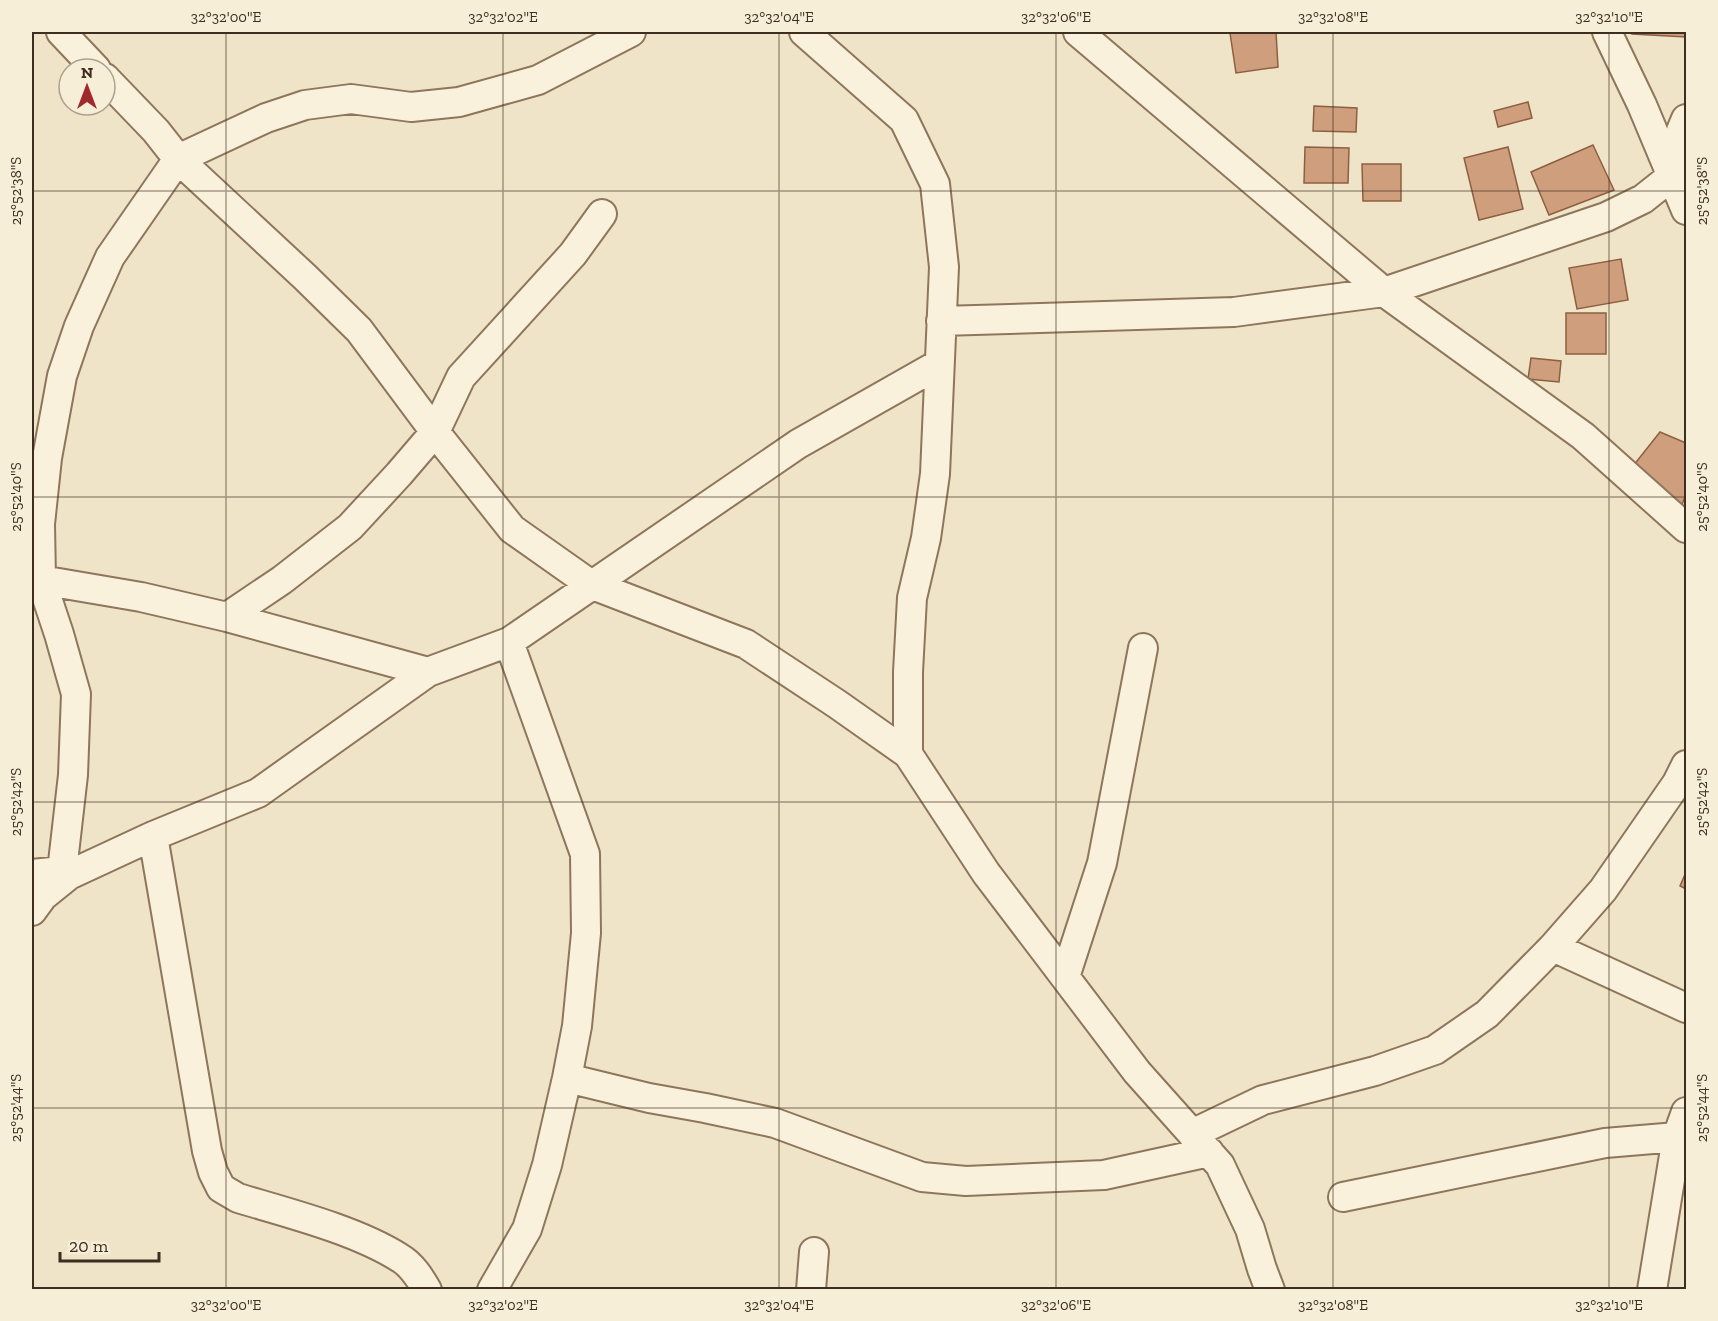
<svg xmlns="http://www.w3.org/2000/svg" width="1718" height="1321" font-family="'Zilla Slab',serif">
<style>
.building{fill:#cf9f7d;stroke:#8d5f41;stroke-width:1.5}
.lines{fill:none;stroke-linecap:round;stroke-linejoin:round}
.street-casing{stroke:#8d765c;stroke-width:32}
.street{stroke:#faf1dc;stroke-width:28}
.ticks{fill:none;stroke:#3d2e20;stroke-width:1.5;stroke-opacity:0.45}
.neatline{fill:none;stroke:#3d2e20;stroke-width:2}
.ticks-label{font-size:15px;text-anchor:middle;fill:#3d2e20}
</style>
<rect width="100%" height="100%" fill="#f0e4c8"/>
<!-- building -->
<path class="building" d="M1244,32H1276L1278,67L1236,73L1230,33Z
M1632,32H1686V37L1632,34Z
M1528,102L1532,118L1498,127L1494,111Z
M1314,106L1357,108L1356,132L1313,131Z
M1593,145L1614,190L1549,215L1531,172Z
M1305,147L1349,148L1348,183H1304Z
M1508,147L1523,209L1479,220L1464,158Z
M1362,164H1401V201H1363Z
M1621,259L1628,300L1577,309L1569,268Z
M1566,313H1606V354H1566Z
M1531,358L1561,361L1559,382L1528,379Z
M1660,432L1686,443V494L1680,510L1629,471Z
M1686,872V889L1680,886Z"/>
<g class="lines">
<!-- street casing -->
<g class="street-casing">
<path id="street" d="M61,32L96,69
M804,32L904,120L935,184L944,267L935,474L926,538L912,598L908,672V754
M1078,32L1384,292L1583,436L1686,528
M1607,32L1642,105L1686,210
M105,78L156,131L178,159L305,277L359,330L435,432L512,529L590,584L746,644L837,704L908,754L986,873L1137,1072L1220,1165L1250,1229L1262,1269L1270,1290
M941,321L1234,312L1384,292L1606,217L1643,199L1672,176L1681,131L1686,119
M41,580L141,597L227,617L428,672
M227,617L282,580L350,527L399,474L435,432L461,377L573,254L602,214
M153,836L207,1151L213,1172L221,1188L238,1198C288,1213 356,1230 400,1258C412,1265 420,1278 427,1290
M62,871L73,775L76,694L59,634L41,580L40,524L47,458L62,376L79,326L110,257L178,159L266,118L305,105L351,99L411,107L459,102L538,80L631,32
M32,874L62,871L69,875
M32,911L43,896L69,875L153,836L258,793L428,672L509,642L798,444L939,364
M1553,947L1686,1008
M1065,977L1102,863L1143,648
M567,1078L649,1098L705,1108L775,1123L922,1177L966,1181L1104,1175L1209,1152
M1192,1134L1263,1100L1375,1071L1435,1050L1487,1014L1553,947L1603,890L1677,783L1686,765
M1343,1197L1605,1143L1677,1137
M492,1290L527,1229L547,1165L567,1078L577,1026L586,933L585,854L509,642
M811,1290L814,1252
M1652,1290L1677,1137L1686,1112"/>
</g>
<!-- street -->
<use href="#street" class="street"/>
</g>
<!-- ticks -->
<path class="ticks" d="M226,32V1290M503,32V1290M779,32V1290M1056,32V1290M1333,32V1290M1609,32V1290M32,191H1686M32,497H1686M32,802H1686M32,1108H1686"/>
<!-- border -->
<rect width="1718" height="1321" fill="none" stroke="#f7eed8" stroke-width="66"/>
<!-- north arrow -->
<g transform="translate(87 87)"><circle r="28" fill="#f7eed8" stroke="#ada18e" stroke-width="1.5"/>
<path d="M0-4.5L10 22L0 15L-10 22Z" fill="#9e2a2b"/>
<text y="-9" font-size="16" font-weight="bold" text-anchor="middle" fill="#3d2e20">N</text>
</g>
<!-- scale -->
<path d="M60 1252v9h99v-9" fill="none" stroke="#3d2e20" stroke-width="3"/>
<text x="69" y="1252" font-size="18" fill="#3d2e20" stroke="#f7eed8" stroke-width="4.5" paint-order="stroke">20 m</text>
<rect x="33" y="33" width="1652" height="1255" class="neatline"/>
<g class="ticks-label">
<text x="226" y="22">32°32'00"E</text>
<text x="503" y="22">32°32'02"E</text>
<text x="779" y="22">32°32'04"E</text>
<text x="1056" y="22">32°32'06"E</text>
<text x="1333" y="22">32°32'08"E</text>
<text x="1609" y="22">32°32'10"E</text>
<text transform="translate(16 191) rotate(-90)" y="5">25°52'38"S</text>
<text transform="translate(1702 191) rotate(-90)" y="5">25°52'38"S</text>
<text transform="translate(16 497) rotate(-90)" y="5">25°52'40"S</text>
<text transform="translate(1702 497) rotate(-90)" y="5">25°52'40"S</text>
<text transform="translate(16 802) rotate(-90)" y="5">25°52'42"S</text>
<text transform="translate(1702 802) rotate(-90)" y="5">25°52'42"S</text>
<text transform="translate(16 1108) rotate(-90)" y="5">25°52'44"S</text>
<text transform="translate(1702 1108) rotate(-90)" y="5">25°52'44"S</text>
<text x="226" y="1310">32°32'00"E</text>
<text x="503" y="1310">32°32'02"E</text>
<text x="779" y="1310">32°32'04"E</text>
<text x="1056" y="1310">32°32'06"E</text>
<text x="1333" y="1310">32°32'08"E</text>
<text x="1609" y="1310">32°32'10"E</text>
</g>
</svg>
